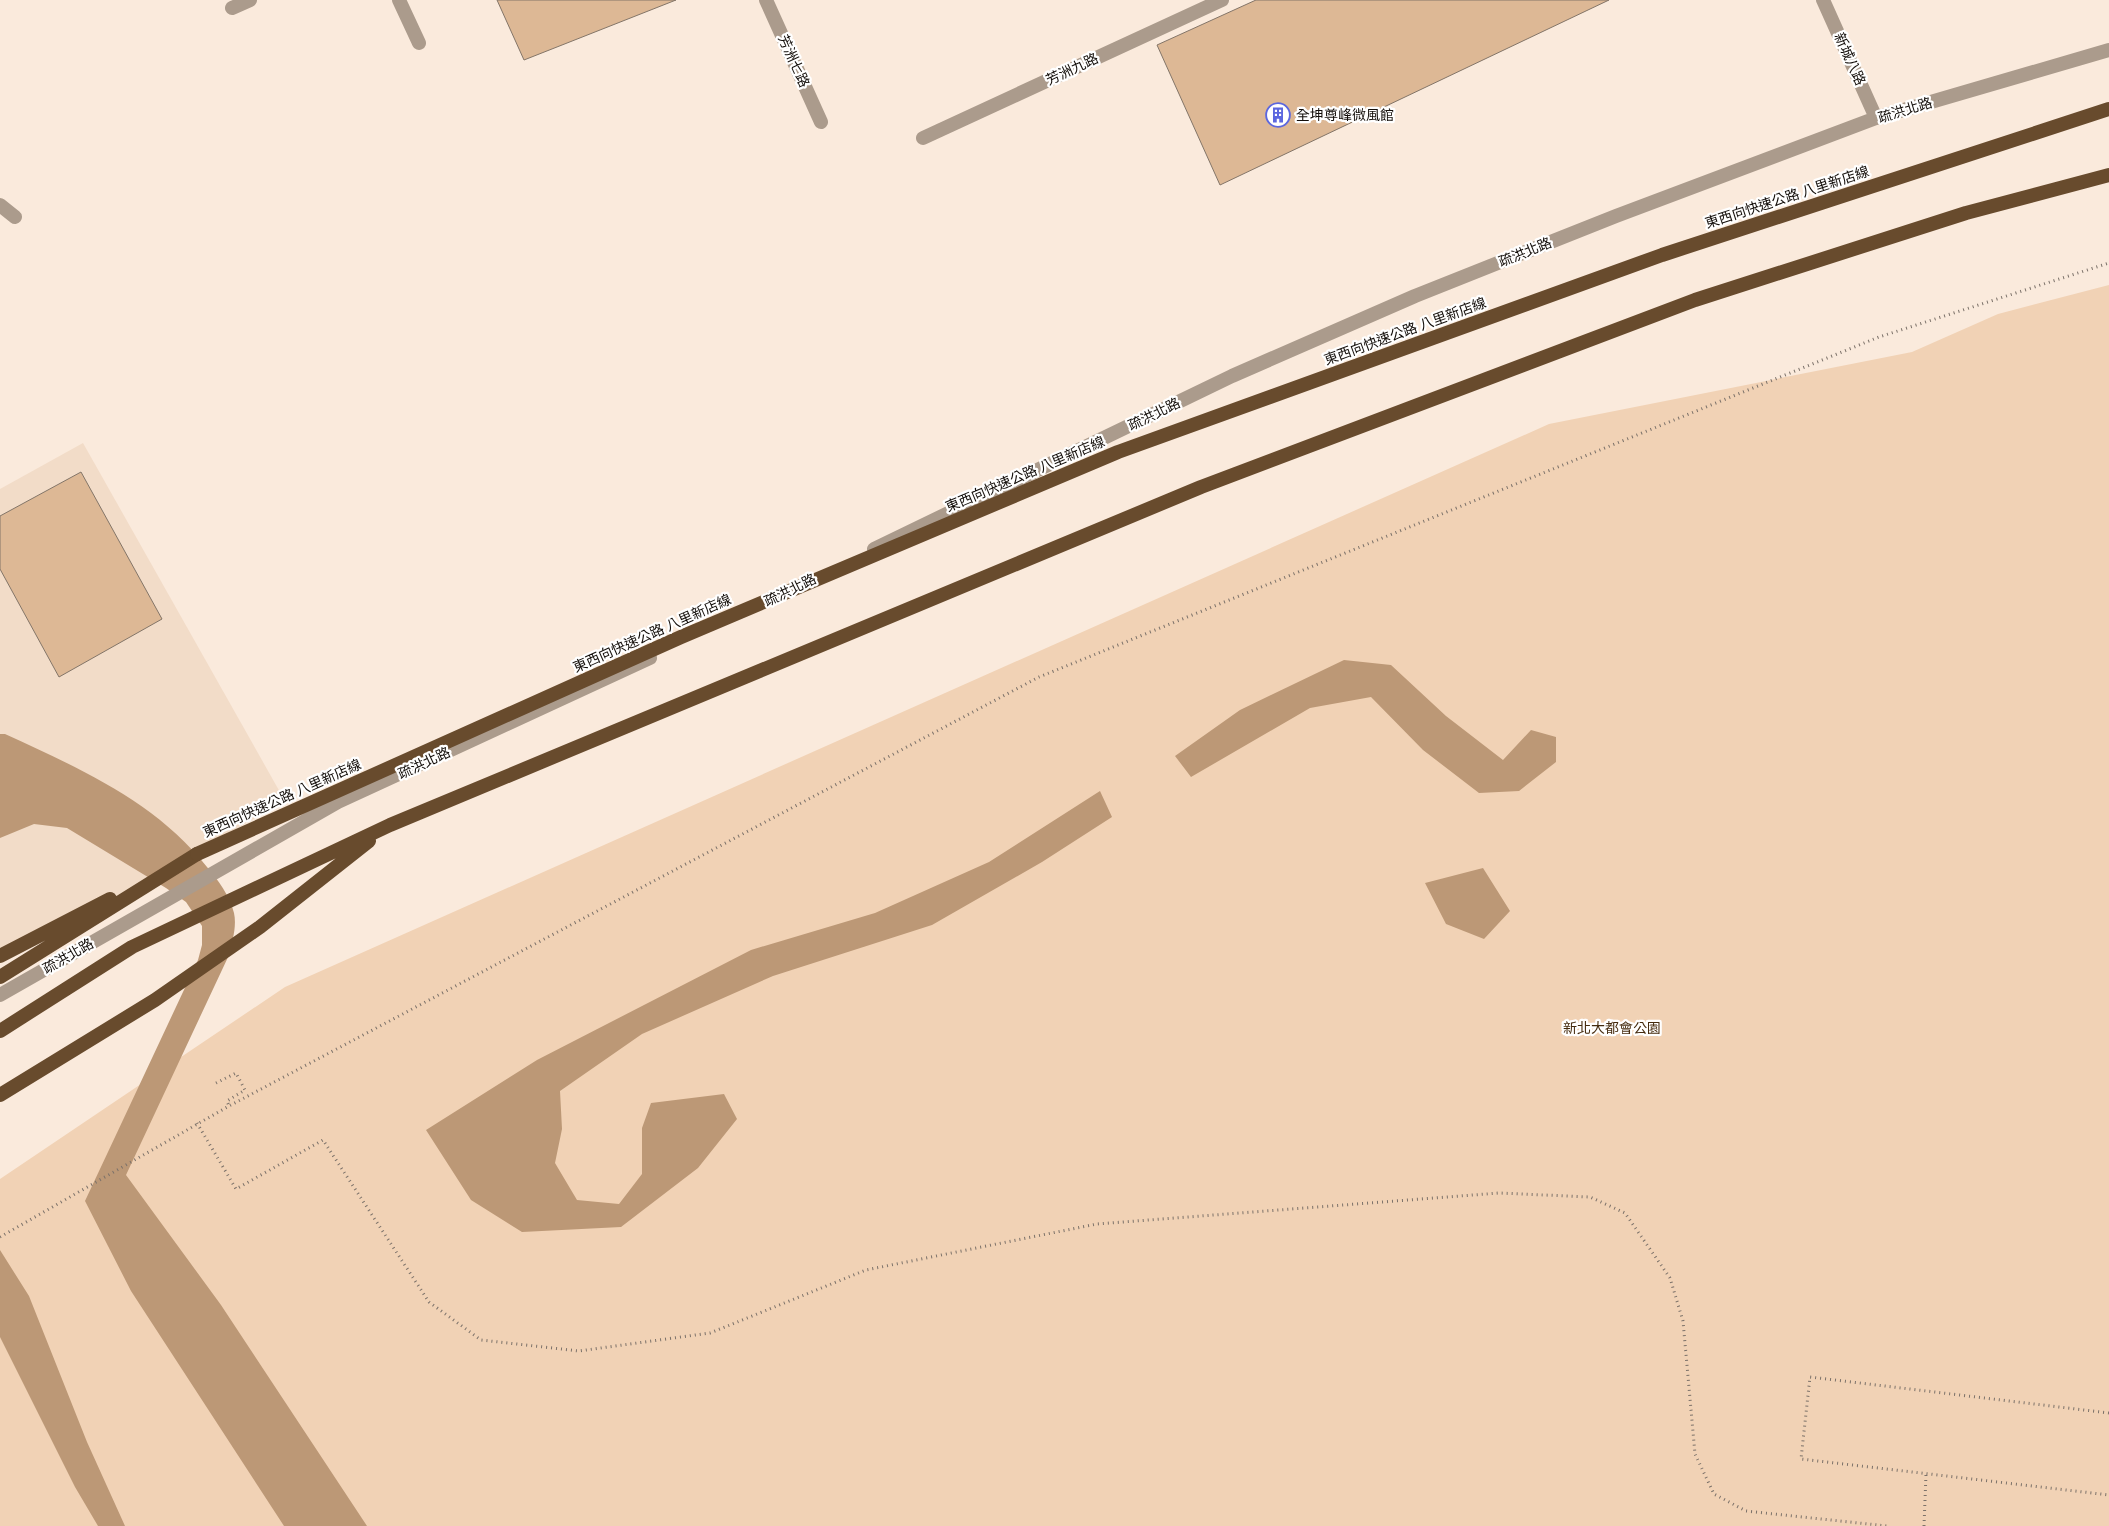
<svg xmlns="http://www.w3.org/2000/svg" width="2109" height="1526" font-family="Rubik,'Noto Sans TC',sans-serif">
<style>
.built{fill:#f2dcc8}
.green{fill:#f1d2b5}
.water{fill:#bc9876}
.building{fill:#ddb895;stroke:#837568}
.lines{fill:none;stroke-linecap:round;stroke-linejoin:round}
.path{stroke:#7b7169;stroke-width:3;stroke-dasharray:1 4;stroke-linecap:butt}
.minor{stroke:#ab9b8c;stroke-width:14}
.trunk{stroke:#684b2d;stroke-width:14}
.trunk-bridge{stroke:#684b2d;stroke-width:14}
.labels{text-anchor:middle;stroke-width:4.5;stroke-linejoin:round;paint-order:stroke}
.street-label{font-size:14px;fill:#120d09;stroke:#fff}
.poi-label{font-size:14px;fill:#120d09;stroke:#fff;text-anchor:start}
.park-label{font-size:14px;fill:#452b0e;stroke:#fff}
</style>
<rect width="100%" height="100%" fill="#faeadc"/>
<!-- built -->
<path class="built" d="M83,443L285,801L0,963V489Z"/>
<!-- green -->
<path class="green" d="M2109,285V1526H0V1179L285,987L1549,424L1912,352L1998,314Z"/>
<!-- water -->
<path class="water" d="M1344,660L1391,665L1446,716L1503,760L1531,730L1556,737V762L1519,791L1479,793L1423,750L1371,697L1310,708L1191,777L1175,756L1240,710Z
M0,734H5C79,768 156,802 207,867C218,880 230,896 234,913C237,927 232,942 229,955L126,1175L221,1305L367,1526H284L131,1291L85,1201L198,960L202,945V926L186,902L166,888L67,828L34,824L0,838Z
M1100,791L1112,817L1042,862L932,925L773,976L642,1034L560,1091L562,1129L555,1163L577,1200L619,1204L642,1174V1128L651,1103L724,1094L737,1119L698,1168L621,1227L522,1232L471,1200L426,1130L537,1060L751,950L875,913L989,862Z
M1483,868L1510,911L1484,939L1446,924L1425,883Z
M0,1250L29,1296L87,1442L125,1526H98L75,1487L0,1337Z"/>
<!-- building -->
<path class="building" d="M497,0H676L524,60Z
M1256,0H1609L1220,185L1157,45Z
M81,472L162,619L59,677L0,569V516Z"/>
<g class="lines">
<!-- path -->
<path class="path" d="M216,1083L236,1073L245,1090L227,1101L229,1106
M197,1123L236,1189L323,1140L429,1302L481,1340L579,1351L710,1333L866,1270L1097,1224L1499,1193L1590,1197L1625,1213L1670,1278L1683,1321L1695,1454L1714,1494L1746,1511L1887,1526
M0,1237L229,1106L1039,677L1879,337L2109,263
M2109,1413L1810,1377L1801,1459L2109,1495
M1924,1526L1926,1474"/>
<!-- minor -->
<path class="minor" d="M399,0L419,43
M766,0L821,122
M1823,0L1876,118
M232,8L250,0
M923,138L1222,0
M0,205L15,217
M874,549L1232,376L1415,296L1616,216L1876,118L2109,50
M0,995L338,802L650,658"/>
<!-- trunk -->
<path class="trunk" d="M0,956L110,899
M0,977L197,854
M0,1031L132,947L390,825L1201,487L1695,300L1966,213L2109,175
M0,1095L155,1000L260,927L369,841"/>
<!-- trunk-bridge -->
<path class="trunk-bridge" d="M197,854L681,637L1118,452L1662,255L2109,109"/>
</g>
<!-- icons -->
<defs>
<g id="building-ring" transform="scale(1.25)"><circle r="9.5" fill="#fff" stroke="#5c67df" stroke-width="1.5"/><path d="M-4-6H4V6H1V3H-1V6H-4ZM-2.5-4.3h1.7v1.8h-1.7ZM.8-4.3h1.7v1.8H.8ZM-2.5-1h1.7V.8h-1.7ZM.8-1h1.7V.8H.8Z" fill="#5c67df"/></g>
</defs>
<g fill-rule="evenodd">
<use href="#building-ring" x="1278" y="115"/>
</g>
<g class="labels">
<!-- street labels -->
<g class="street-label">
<text transform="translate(1850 59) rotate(66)" y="5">新城八路</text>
<text transform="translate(794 61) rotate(66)" y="5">芳洲七路</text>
<text transform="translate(1072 69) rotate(-25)" y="5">芳洲九路</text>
<text transform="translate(1905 110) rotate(-17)" y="5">疏洪北路</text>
<text transform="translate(1787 197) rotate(-18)" y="5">東西向快速公路 八里新店線</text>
<text transform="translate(1525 252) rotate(-22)" y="5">疏洪北路</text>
<text transform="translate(1405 331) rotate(-20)" y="5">東西向快速公路 八里新店線</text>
<text transform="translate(1154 414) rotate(-26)" y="5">疏洪北路</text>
<text transform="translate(1025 474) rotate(-23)" y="5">東西向快速公路 八里新店線</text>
<text transform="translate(790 590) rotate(-26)" y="5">疏洪北路</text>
<text transform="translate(652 633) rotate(-24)" y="5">東西向快速公路 八里新店線</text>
<text transform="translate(424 763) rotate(-25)" y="5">疏洪北路</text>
<text transform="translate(282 798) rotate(-24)" y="5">東西向快速公路 八里新店線</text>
<text transform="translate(68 956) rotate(-30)" y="5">疏洪北路</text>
</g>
<!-- poi labels -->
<g class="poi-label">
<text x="1296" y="120">全坤尊峰微風館</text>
</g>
<!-- park labels -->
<g class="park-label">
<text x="1612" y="1033">新北大都會公園</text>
</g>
</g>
</svg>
